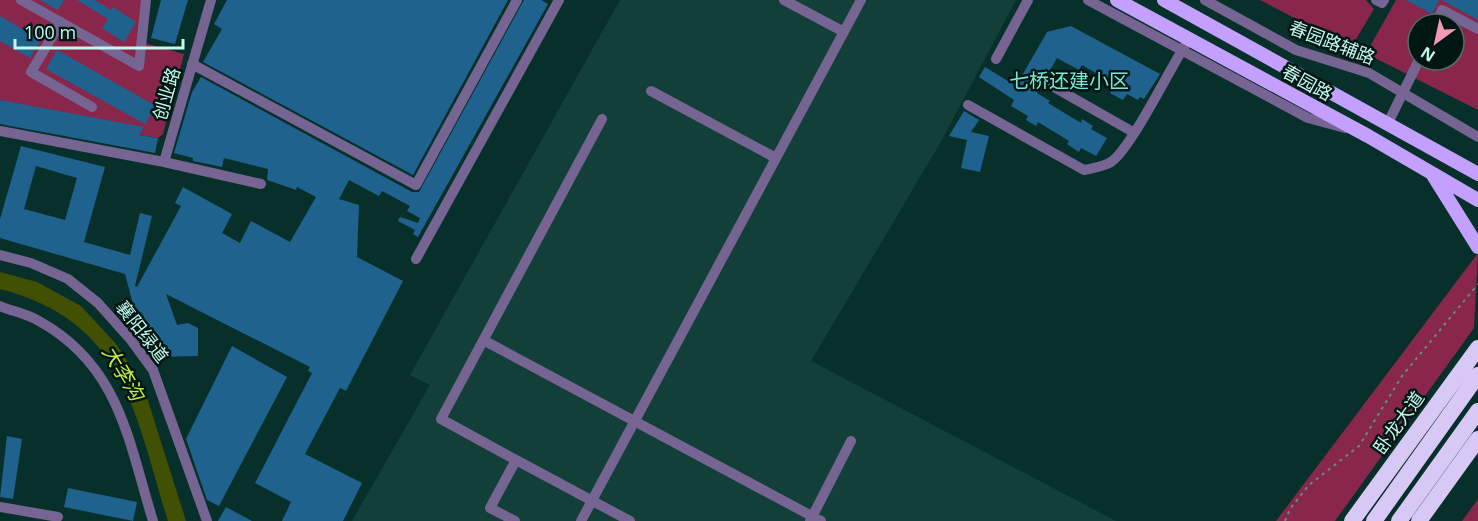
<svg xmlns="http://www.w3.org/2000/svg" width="1478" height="521" font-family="'Open Sans','Noto Sans SC',sans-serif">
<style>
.built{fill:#133f39}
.green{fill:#89264c;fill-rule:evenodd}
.water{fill:#425003}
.building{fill:#1e628d;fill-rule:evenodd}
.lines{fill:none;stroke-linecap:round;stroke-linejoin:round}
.path{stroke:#608e86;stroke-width:2;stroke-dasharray:3 4.5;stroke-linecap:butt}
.minor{stroke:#766592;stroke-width:10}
.major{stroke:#c4a0fe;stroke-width:14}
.highway{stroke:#d8c8f5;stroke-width:16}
.labels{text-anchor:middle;stroke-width:5;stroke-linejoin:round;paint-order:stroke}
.street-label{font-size:18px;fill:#c4f9ee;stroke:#001612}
.neighbourhood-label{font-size:20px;fill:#76ead6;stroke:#001612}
.water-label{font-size:20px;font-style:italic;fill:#c7eb44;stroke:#001612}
</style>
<rect width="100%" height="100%" fill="#08302a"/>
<!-- built -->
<path class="built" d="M620,0H1016L942,140L811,361L1116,521H352L430,385L410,375Z"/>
<!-- green -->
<path class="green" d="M0,0H146L141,42L184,54L163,134L158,138L117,131L0,100Z
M1260,0H1366L1374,9L1352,46L1346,45Z
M1396,0H1478V110L1369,55L1368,50ZM1418,24H1454V60H1418Z
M1478,253L1474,328L1335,521H1276Z
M1478,499V521H1462Z"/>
<!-- water -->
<path class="water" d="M0,272L37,282L81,306L117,345L144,388L186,521H168C135,414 125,321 0,289Z"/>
<!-- building -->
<path class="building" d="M40,0H64L58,10Z
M77,0H95L111,10L113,7L136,22L124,42L102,28L108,19Z
M161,0H188L175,44L151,38Z
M227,0H508L413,175L203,62L222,29L214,24Z
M524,0H541L548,4L418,237L413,234L415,230L398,221L400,217L418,223L420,218L407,211L410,206L382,191L379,196L349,180L339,199L359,205L357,257L403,281L346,391L340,388L305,454L362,483L343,521H282L291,502L255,483L312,373L308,371L310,367L166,294L177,325L188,323L198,328V356L153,357L145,330H140L125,274L0,238V219L21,146L105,167L84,242L130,255L140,213L152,216L135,286L137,287L181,206L175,203L183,187L232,214L222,233L240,243L251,221L290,242L316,197L297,187L296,190L267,180L268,169L224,158L222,167L193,161V158L174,153L192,92L201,77L412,192H419ZM36,166L77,178L65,220L24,209Z
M1406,0H1439L1432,14Z
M1442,0H1478V20Z
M0,16L41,40L30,58L0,41Z
M1071,26L1160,74L1144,99L1140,97L1138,100L1127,94L1123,100L1110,93L1114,87L1099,79L1101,76L1082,65L1079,70L1057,58L1037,93L1050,101L1048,103L1081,123L1082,119L1093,126L1091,129L1107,138L1096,156L1081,148L1079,152L1067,144L1069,141L1038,122L1036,126L1026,120L1028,116L1011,106L1014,100L979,77L985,67L1016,86L1047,32Z
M57,50L156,106L145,124L46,69Z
M0,100L144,127L139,135L158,138L155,153L0,124Z
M964,111L979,120L971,132L989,136L980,172L961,168L967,140L949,136Z
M232,346L287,377L219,506L207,500L186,439Z
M7,436L22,439L13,499L0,497Z
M68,488L137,502L133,521L64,507Z
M226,507L252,521H218Z"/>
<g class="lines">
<!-- path -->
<path class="path" d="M1285,521L1290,509L1309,485L1359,446L1402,376L1478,284"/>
<!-- minor -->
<path class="minor" d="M21,0L139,66L146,0
M784,0L844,32
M1088,0L1308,118L1345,128
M1205,0L1296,50L1369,73L1478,137
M1376,0L1382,3L1384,0
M61,22L31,72L92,107
M1436,24L1442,10L1478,29
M996,59L1028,0
M192,64L416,185L517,0
M1052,86L1133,132
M651,91L776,158
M968,105L1084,170C1093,168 1103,167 1111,162C1131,149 1172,64 1189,39
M1388,123L1419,60
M0,131L164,162L261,184
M164,162L211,0
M0,255L31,263L68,279L98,303L131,340L153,370L207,521
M416,259L559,0
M0,306C12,311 27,314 39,321C120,366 128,440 153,521
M485,341L821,521
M516,460L630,521
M0,507L58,517
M515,521L490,508L516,460L441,419L602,119
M581,521L861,0
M810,521L851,441"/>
<!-- major -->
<path class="major" d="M1117,0L1368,136L1478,200
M1164,0L1478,174
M1433,175L1478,247"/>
<!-- highway -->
<path class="highway" d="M1352,521L1478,348
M1374,521L1478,375
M1399,521L1478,411
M1419,521L1478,439"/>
</g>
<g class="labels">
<!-- street labels -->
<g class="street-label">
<text transform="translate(1332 43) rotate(21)" y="6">春园路辅路</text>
<text transform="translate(1307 83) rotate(29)" y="6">春园路</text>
<text transform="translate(167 94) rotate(-74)" y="6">创业路</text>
<text transform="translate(142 332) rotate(52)" y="6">襄阳绿道</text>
<text transform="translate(1399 423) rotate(-54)" y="6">卧龙大道</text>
</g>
<!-- neighbourhood labels -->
<g class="neighbourhood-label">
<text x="1069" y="88">七桥还建小区</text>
</g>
<!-- water labels -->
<g class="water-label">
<text transform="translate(123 373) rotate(59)" y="7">大李沟</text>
</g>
</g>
<!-- north arrow -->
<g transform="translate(1436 42) rotate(213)"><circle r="28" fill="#001612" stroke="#4e716a" stroke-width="1.5"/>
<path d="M0-4.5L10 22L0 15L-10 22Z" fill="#f19ab3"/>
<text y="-9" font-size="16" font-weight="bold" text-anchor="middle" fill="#c4f9ee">N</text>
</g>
<!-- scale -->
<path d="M15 39v9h168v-9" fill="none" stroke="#c4f9ee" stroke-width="3"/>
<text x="24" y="39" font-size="18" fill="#c4f9ee" stroke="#001612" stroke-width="4.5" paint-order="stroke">100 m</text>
</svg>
